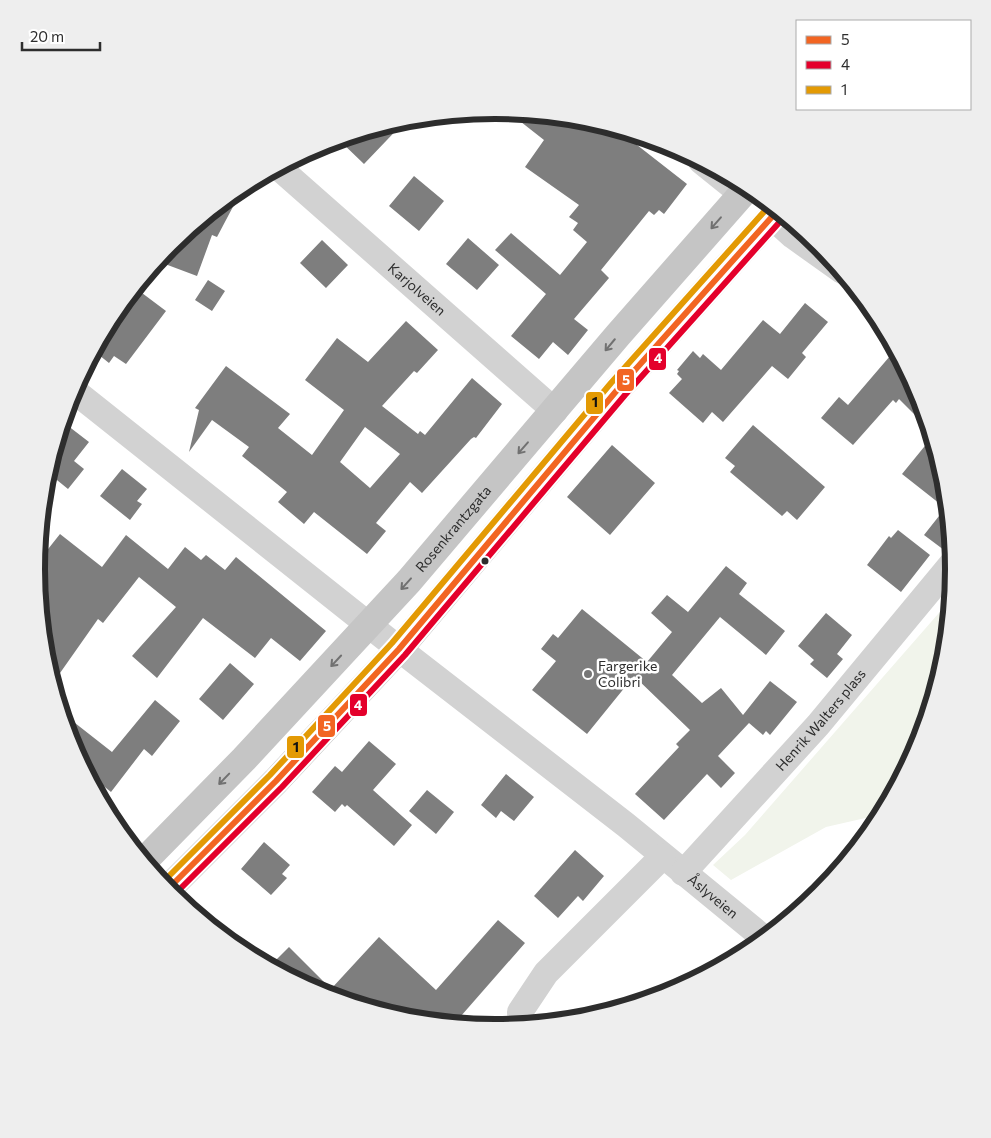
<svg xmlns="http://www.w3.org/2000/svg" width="991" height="1138" font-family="Commissioner,sans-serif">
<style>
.green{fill:#f1f4eb}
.building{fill:#7e7e7e;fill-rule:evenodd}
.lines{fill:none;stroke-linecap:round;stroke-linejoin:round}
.minor{stroke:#d2d2d2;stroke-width:26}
.primary{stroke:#c5c5c5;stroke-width:28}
.bus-1-casing{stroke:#fff;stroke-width:10}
.bus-2-casing{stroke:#fff;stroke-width:10}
.bus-3-casing{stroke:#fff;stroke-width:10}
.bus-1{stroke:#f26522;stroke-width:6}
.bus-2{stroke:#e4002b;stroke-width:6}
.bus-3{stroke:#e39a04;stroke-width:6}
.oneway{stroke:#717171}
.bus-dot{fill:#2d2d2d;stroke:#fff;stroke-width:2}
.poi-dot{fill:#767676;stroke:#fff;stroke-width:2}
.labels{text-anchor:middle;stroke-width:5;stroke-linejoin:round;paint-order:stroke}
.street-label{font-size:14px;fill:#2d2d2d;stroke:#fff}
.poi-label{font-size:14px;fill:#2d2d2d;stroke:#fff;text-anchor:start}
.rim{fill:none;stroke:#2d2d2d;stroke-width:6}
.line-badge{stroke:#fff;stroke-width:2}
.badge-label{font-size:14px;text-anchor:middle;font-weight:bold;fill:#fff}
.pale-badge-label{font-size:14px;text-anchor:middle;font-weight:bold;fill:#111}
</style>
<rect width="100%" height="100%" fill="#fff"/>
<!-- green -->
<path class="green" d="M952,598L946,659L920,745L883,814L826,827L731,880L713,865L745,835Z"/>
<!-- building -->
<path class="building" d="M507,111L585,119L614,127L687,184L664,214L659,210L654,215L649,211L601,270L609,278L574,319L588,330L568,355L553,342L539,359L511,336L546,294L495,250L511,233L560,275L587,242L573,230L578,223L569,217L579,205L525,167L544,140Z
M408,118L364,164L338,139L406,119Z
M414,176L444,201L419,231L389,206Z
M245,184L217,237L212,235L197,276L157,261L171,244Z
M468,238L499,265L477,290L446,264Z
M322,240L348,265L326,288L300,263Z
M208,280L225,291L212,311L195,300Z
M138,290L166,311L126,364L114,356L109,363L94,351L99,341Z
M805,303L828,322L802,353L806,357L788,379L772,366L723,422L712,412L703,423L669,393L682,379L677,374L679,371L677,370L693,351L700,358L703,354L721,370L763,320L780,334Z
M406,321L438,350L417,373L414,371L382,406L418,434L420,431L425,435L472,378L502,404L476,438L474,437L471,439L422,493L410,482L376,523L386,531L367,554L314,512L304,524L278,502L287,492L242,456L249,447L212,420L189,452L199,410L195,408L226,366L290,414L278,428L312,455L344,410L305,380L337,338L368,362ZM365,427L400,454L370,488L340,462Z
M896,349L920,394L931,431L899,399L896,403L893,400L853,445L821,418L839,397L848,405Z
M63,422L89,442L74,461L84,469L68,489L52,476L55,472L49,467Z
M753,425L825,487L797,520L787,511L782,516L730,472L735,466L725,458Z
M933,436L946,480L949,511L902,474Z
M612,445L655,483L610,535L567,497Z
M122,469L147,489L137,501L142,504L130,520L100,496Z
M939,516L950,525L953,547L944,550L924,535Z
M898,530L930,555L901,592L867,565L889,536L891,538Z
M60,534L102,567L126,535L168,569L185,547L201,560L206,555L225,570L236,557L326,631L300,661L271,638L255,658L203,618L157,678L132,656L176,607L139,577L103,623L98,619L53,683L45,658L36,569L37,563Z
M726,566L747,583L739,594L785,631L766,655L720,617L672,675L702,703L721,688L743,715L770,681L797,702L770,735L766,731L763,735L749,723L718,756L735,773L721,788L707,774L664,820L635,794L679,747L676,744L690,730L634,676L587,734L532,690L556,661L541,649L553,634L558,638L582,609L647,662L672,632L651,613L667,595L688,612Z
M826,613L852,635L837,654L843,659L827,678L810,664L814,660L798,646Z
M230,663L254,684L223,720L199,699Z
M155,700L180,721L152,756L144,749L111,792L95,779L92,784L71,744L61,712L112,752Z
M369,741L396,764L373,790L412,825L394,846L347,805L345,807L342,804L335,812L312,792L335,766L342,772Z
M506,774L534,797L514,821L501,811L496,818L481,805Z
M427,790L454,812L436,834L409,811Z
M264,842L290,865L282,874L287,878L271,895L241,869Z
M575,850L604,876L583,901L578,896L558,918L534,896Z
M498,920L525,943L454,1024L406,1019L319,993L270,966L289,947L331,989L379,937L436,990Z"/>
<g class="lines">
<!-- minor -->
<g class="minor">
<path d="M701,161L742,194"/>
<path id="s1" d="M278,167L555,411"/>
<path d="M772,217L793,236L842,271"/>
<path id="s2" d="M73,390L399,649L626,825L765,939"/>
<path id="s3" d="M683,873L818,725L954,561"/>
<path d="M521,1026L520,1012L546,973L663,856"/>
</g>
<!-- primary -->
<g class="primary">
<path id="s4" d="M144,861L244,759L409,581L618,335L749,186"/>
<path d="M167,890L276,781L399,649L618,389L778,210"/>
</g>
<!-- bus-1 casing -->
<g class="bus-1-casing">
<path id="bus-1" d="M167,890L276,781L399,649L618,389L778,210"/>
</g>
<!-- bus-2 casing -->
<g class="bus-2-casing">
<path id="bus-2" d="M173,896L282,787L405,655L625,395L785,216"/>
</g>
<!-- bus-3 casing -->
<g class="bus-3-casing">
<path id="bus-3" d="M162,883L270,775L392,643L611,383L771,204"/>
</g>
<!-- bus-1 -->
<use href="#bus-1" class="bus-1"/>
<!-- bus-2 -->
<use href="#bus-2" class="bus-2"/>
<!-- bus-3 -->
<use href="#bus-3" class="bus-3"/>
</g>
<!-- one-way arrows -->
<defs><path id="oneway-shaft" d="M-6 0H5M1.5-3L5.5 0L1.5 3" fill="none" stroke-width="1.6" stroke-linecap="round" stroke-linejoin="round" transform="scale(1.25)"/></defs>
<g class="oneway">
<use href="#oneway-shaft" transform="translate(716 223) rotate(131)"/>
<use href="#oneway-shaft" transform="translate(610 345) rotate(130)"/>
<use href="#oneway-shaft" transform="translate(523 448) rotate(131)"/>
<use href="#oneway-shaft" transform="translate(406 584) rotate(132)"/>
<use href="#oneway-shaft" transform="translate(336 661) rotate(133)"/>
<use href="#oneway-shaft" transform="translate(224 779) rotate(134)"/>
</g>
<!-- markers -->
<circle class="bus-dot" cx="485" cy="561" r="4.5"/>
<circle class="poi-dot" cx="588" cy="674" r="5"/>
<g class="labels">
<!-- street labels -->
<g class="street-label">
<text dy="5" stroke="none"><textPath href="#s1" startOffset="185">Karjolveien</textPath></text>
<text dy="5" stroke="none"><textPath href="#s4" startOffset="454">Rosenkrantzgata</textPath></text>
<text dy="5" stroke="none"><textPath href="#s3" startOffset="206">Henrik Walters plass</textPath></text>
<text dy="5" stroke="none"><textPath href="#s2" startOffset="816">Åslyveien</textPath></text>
</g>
<!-- poi labels -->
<g class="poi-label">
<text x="598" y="671">Fargerike<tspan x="598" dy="16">Colibri</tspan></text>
</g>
</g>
<!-- crop -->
<path d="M0 0H991V1138H0ZM45 569a450 450 0 1 1 900 0a450 450 0 1 1-900 0Z" fill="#eee" fill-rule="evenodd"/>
<path class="rim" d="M45 569a450 450 0 1 1 900 0a450 450 0 1 1-900 0Z"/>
<g class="line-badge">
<rect x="648" y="347" width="19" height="24" rx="5" fill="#e4002b"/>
<rect x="616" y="368" width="19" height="24" rx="5" fill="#f26522"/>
<rect x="585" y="391" width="19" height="24" rx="5" fill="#e39a04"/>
<rect x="349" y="693" width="19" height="24" rx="5" fill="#e4002b"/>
<rect x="317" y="714" width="19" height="24" rx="5" fill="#f26522"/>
<rect x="286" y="735" width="19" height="24" rx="5" fill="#e39a04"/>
</g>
<g class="badge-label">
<text x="658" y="363">4</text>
<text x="626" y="385">5</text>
<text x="358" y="710">4</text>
<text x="327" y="731">5</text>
</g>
<g class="pale-badge-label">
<text x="595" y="407">1</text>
<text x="296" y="752">1</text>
</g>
<!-- legend -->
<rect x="796" y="20" width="175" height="90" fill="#ffffff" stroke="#ababab"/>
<rect x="806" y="36" width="25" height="8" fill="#f26522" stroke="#ababab"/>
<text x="841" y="45" font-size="15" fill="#2d2d2d">5</text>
<rect x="806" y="61" width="25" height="8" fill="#e4002b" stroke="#ababab"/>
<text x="841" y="70" font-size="15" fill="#2d2d2d">4</text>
<rect x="806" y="86" width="25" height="8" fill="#e39a04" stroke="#ababab"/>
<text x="841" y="95" font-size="15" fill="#2d2d2d">1</text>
<!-- scale -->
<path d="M22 42v8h78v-8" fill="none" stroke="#2d2d2d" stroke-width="2.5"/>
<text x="30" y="42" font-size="15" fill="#2d2d2d" stroke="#ffffff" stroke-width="4" paint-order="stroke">20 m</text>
</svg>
